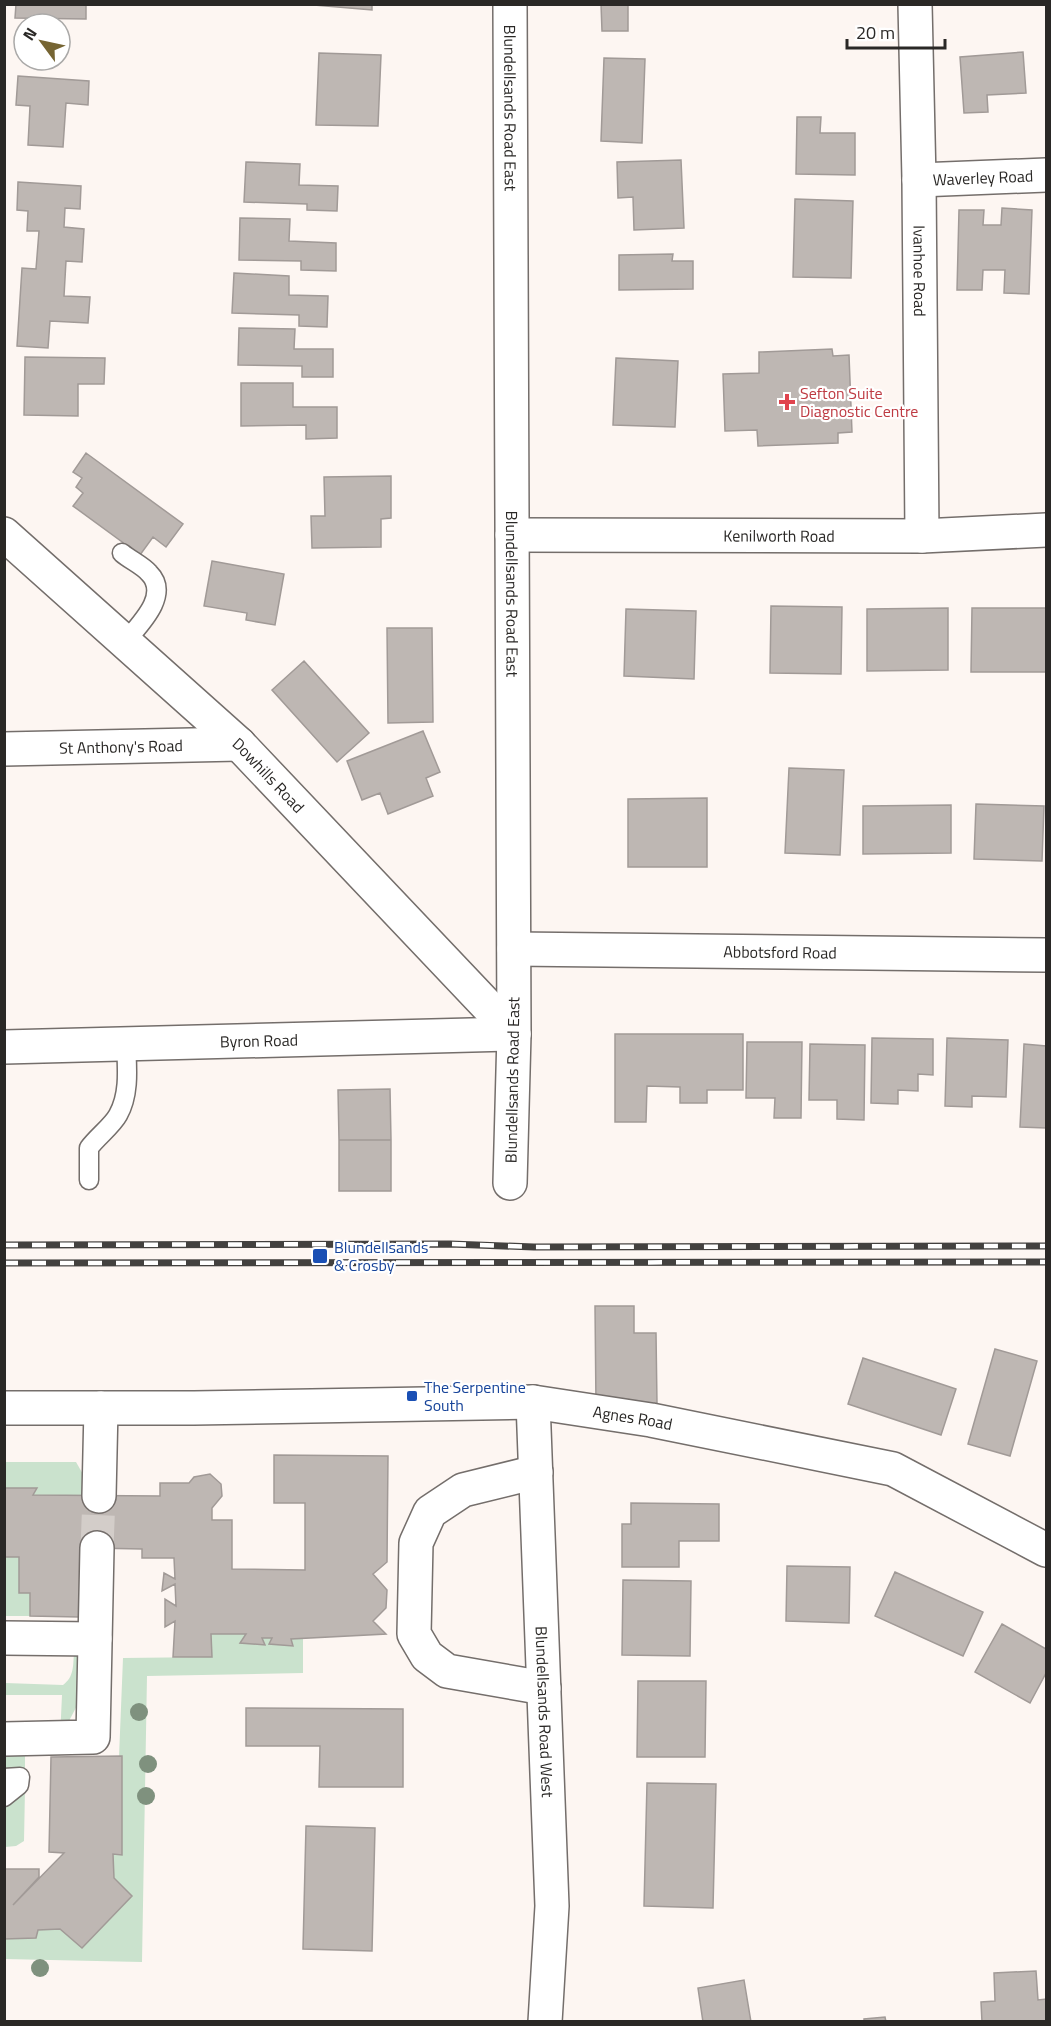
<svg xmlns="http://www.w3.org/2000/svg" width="1051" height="2026" font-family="'Titillium Web',sans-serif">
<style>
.green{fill:#cae2cd}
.building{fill:#beb7b3;stroke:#a19a97;stroke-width:1.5}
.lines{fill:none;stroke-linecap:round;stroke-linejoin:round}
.minor-tunnel{stroke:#d3cdc9;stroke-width:33;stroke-dasharray:33 16;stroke-linecap:butt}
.service-casing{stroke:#746e6b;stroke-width:21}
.minor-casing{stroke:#746e6b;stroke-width:36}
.service{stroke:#fff;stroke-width:18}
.minor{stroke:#fff;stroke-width:33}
.rail-casing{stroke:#43413f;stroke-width:7}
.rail{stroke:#fff;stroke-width:4.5;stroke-dasharray:14;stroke-linecap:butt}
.tree{fill:#7f917e}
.health-dot{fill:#e0444e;stroke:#fff;stroke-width:2}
.transit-dot{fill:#1a4fb4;stroke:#fff;stroke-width:2}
.labels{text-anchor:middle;stroke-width:4.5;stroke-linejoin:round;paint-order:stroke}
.street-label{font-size:16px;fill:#2a2826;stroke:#fff}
.health-label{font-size:16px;fill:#be3a42;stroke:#fff;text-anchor:start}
.transit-label{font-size:16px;fill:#164399;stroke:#fff;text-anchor:start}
</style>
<rect width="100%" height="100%" fill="#fdf6f2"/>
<!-- green -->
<path class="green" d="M5,1462H76L84,1476L85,1496L33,1495L37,1489L5,1488Z
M5,1557H19V1592L30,1593V1616H5Z
M211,1634H246L241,1643L264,1644L262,1638H272L269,1644L292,1646L291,1639L303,1638V1673L147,1676L142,1962L5,1959V1939L36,1938L38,1930L60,1929L114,1878L113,1854H122V1757H119L123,1658L211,1657Z
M74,1653L82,1654L80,1700L60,1738L62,1695H5V1683L63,1685C74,1677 73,1666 74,1653Z
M25,1755V1770L5,1771V1756Z
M25,1789L24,1841L16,1846L5,1847V1805Z"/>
<!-- building -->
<path class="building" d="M16,4H86V19L15,18Z
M302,4H372V10Z
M601,4H628V31H602Z
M1023,52L1026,93L987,95L988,112L964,113L960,57Z
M319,53L381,55L378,126L316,125Z
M604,58L645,59L642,143L601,141Z
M18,76L89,81L88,105L66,103L63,147L28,145L30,106L16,105Z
M797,117H821L820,133H855V175L796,174Z
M681,160L684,228L634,230L633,197L618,198L617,162Z
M246,162L300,164L299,185L338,186L337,211L307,210V204L244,202Z
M18,182L81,186L80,209L65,208L64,227L84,229L82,262L66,261L64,296L90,297L88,323L50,321L48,348L17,346L22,268L36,269L39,231H27L28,211L17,210Z
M795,199L853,201L851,278L793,277Z
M1002,208L1032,210L1029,294L1004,293L1005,270H983L982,290H957L959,210H984L983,225H1001Z
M240,218L290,219L289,241L336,243V271L301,270V261L239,260Z
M673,254L672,261H693V289L619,290V255Z
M234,273L289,276V295L328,296L327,327L299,326V315L232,313Z
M239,328L295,329L294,349H333V377H302V366L238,365Z
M832,349L833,356L849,355L852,432L838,433V443L758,446L757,430L725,431L723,374L759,373V352Z
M25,357L105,358L104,384H78V416L24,415Z
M616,358L678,361L675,427L613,425Z
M241,383H293V407H337V438L306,439V425L241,426Z
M86,453L183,524L166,547L153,537L140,555L73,506L83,493L76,487L82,478L73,472Z
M391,476V518L381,519V547L312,548L311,516H325L324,477Z
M212,561L284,574L275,625L246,620L247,613L204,606Z
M771,606L842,607L841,674L770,673Z
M948,608V670L867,671V609Z
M972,608H1046V672H971Z
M626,609L696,611L694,679L624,676Z
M387,628H432L433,722L388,723Z
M304,661L369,733L337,762L272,690Z
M423,731L440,772L426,778L433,796L388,814L380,793L362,800L347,761Z
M789,768L844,770L840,855L785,853Z
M707,798V867H628V799Z
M976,804L1044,806L1042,861L974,859Z
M951,805V853L863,854V806Z
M615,1034H743V1090H707V1103H680V1087L647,1086L646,1122H615Z
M872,1038L933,1039V1075L918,1074V1091L898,1090V1104L871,1103Z
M947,1038L1008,1040L1006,1097L972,1096V1107L945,1106Z
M747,1042H802L801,1118H774L775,1098H746Z
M810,1044L865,1045L864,1120L837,1119V1100H809Z
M1024,1044L1046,1046V1128L1020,1127Z
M390,1089L391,1140H339L338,1090Z
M339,1140H391V1191H339Z
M595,1306H634V1333H656L657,1404L596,1405Z
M995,1349L1037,1361L1010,1456L968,1444Z
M863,1358L956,1389L941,1435L848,1404Z
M274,1455L388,1456L387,1562L373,1574L387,1590L386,1608L373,1621L386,1634L291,1639L293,1646L269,1644L272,1638H262L265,1645L240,1643L246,1634H211L212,1657H173L175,1621L165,1627V1599L176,1606L175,1584L162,1591L164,1573L175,1579L174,1558H142V1549L92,1548L91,1596H79V1617L30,1616V1593H19V1557H4V1488H37L33,1495L160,1496V1483H189L194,1477L210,1474L221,1484L222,1496L212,1508V1520H232V1569L305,1570V1503H274Z
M631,1503L719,1504V1541H679V1567H622V1524H631Z
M787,1566L850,1567L849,1623L786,1621Z
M895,1572L983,1612L963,1656L875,1616Z
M623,1580L691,1581L690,1656L622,1655Z
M1002,1624L1046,1649V1673L1030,1703L975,1672Z
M638,1681H706L705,1757H637Z
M246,1708L403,1709V1787H319L320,1746H246Z
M122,1756V1855L113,1854L114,1878L132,1896L82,1948L60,1929L38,1930L36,1938L4,1939V1869H39V1877L13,1905L64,1853L49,1852L51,1757Z
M647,1783L716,1784L713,1908L644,1906Z
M306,1826L375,1828L372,1951L303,1949Z
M1036,1971L1038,2000L1046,1999V2022H982L981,2002L995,2001L994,1973Z
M744,1980L751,2022H703L698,1988Z
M885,2017L886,2022H864V2019Z"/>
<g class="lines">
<!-- minor-tunnel -->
<path class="minor-tunnel" d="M97,1548L99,1496"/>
<!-- service casing -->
<g class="service-casing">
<path id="service" d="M122,553C130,560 142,565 149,573C171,595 139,625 125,642
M89,1180V1148C97,1137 112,1126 118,1115C130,1094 127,1067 126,1044
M4,1778L20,1777L19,1785L4,1797"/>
</g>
<!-- minor casing -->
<g class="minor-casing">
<g id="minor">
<path id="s1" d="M510,4L514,1034L510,1183"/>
<path id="s2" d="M915,4L919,180L922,536"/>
<path id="s3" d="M919,180L1046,175"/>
<path id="s4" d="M4,534L239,744L514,1034"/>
<path id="s5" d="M512,535L922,536L1046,530"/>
<path id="s6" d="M4,749L239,744"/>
<path id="s7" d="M514,949L1046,955"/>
<path id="s8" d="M4,1047L514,1034"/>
<path id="s9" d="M533,1402L552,1906L545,2022"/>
<path id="s10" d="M4,1408H194L533,1402L651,1420L893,1469L1046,1550"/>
<path d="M536,1472L463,1490L430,1512L416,1543L414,1634L427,1656L447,1671L544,1688"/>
<path d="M99,1496L101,1408"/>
<path d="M4,1638L95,1639"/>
<path d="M4,1739L93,1737L97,1548"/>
</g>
</g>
<!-- service -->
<use href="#service" class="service"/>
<!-- minor -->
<use href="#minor" class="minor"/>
<!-- rail casing -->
<g class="rail-casing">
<path id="rail" d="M4,1245L450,1244L534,1247L1046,1246
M4,1263L1046,1262"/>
</g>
<!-- rail -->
<use href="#rail" class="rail"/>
</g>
<!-- trees -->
<g class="tree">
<circle cx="139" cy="1712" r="9"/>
<circle cx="148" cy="1764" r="9"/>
<circle cx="146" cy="1796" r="9"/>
<circle cx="40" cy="1968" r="9"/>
</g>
<!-- markers -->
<path class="health-dot" d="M784 393h6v6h6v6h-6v6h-6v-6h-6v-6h6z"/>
<g class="transit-dot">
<rect x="312" y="1248" width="16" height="16" rx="3"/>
<rect x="406" y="1390" width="12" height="12" rx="3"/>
</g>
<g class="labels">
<!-- street labels -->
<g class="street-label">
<text dy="6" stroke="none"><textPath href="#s1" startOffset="104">Blundellsands Road East</textPath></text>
<text dy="6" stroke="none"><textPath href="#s3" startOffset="64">Waverley Road</textPath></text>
<text dy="6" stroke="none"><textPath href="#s2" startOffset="267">Ivanhoe Road</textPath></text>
<text dy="6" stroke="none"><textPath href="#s5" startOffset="267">Kenilworth Road</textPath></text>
<text dy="6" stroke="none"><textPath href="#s1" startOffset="590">Blundellsands Road East</textPath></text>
<text dy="6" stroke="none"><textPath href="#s6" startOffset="117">St Anthony's Road</textPath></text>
<text dy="6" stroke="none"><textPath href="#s4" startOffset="358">Dowhills Road</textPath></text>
<text dy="6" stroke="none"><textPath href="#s7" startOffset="266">Abbotsford Road</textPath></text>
<text dy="6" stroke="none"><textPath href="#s8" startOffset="255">Byron Road</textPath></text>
<text transform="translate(512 1080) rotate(-89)" y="6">Blundellsands Road East</text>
<text dy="6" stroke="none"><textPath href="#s10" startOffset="630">Agnes Road</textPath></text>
<text dy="6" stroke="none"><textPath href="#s9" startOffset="310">Blundellsands Road West</textPath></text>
</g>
<!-- health labels -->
<g class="health-label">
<text x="800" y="399">Sefton Suite<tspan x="800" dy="18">Diagnostic Centre</tspan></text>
</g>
<!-- transit labels -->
<g class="transit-label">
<text x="334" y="1253">Blundellsands<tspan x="334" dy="18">&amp; Crosby</tspan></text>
<text x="424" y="1393">The Serpentine<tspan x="424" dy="18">South</tspan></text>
</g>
</g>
<!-- border -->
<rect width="1051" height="2026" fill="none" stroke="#2a2826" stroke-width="12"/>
<!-- north arrow -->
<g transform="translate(42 42) rotate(303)"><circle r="28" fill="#ffffff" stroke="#aaa9a8" stroke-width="1.5"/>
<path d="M0-4.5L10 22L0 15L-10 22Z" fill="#766533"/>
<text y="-9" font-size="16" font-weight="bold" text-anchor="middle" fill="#2a2826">N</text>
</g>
<!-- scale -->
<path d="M847 39v9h98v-9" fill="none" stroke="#2a2826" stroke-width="3"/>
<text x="856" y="39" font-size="18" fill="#2a2826" stroke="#ffffff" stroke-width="4.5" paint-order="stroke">20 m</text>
</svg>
